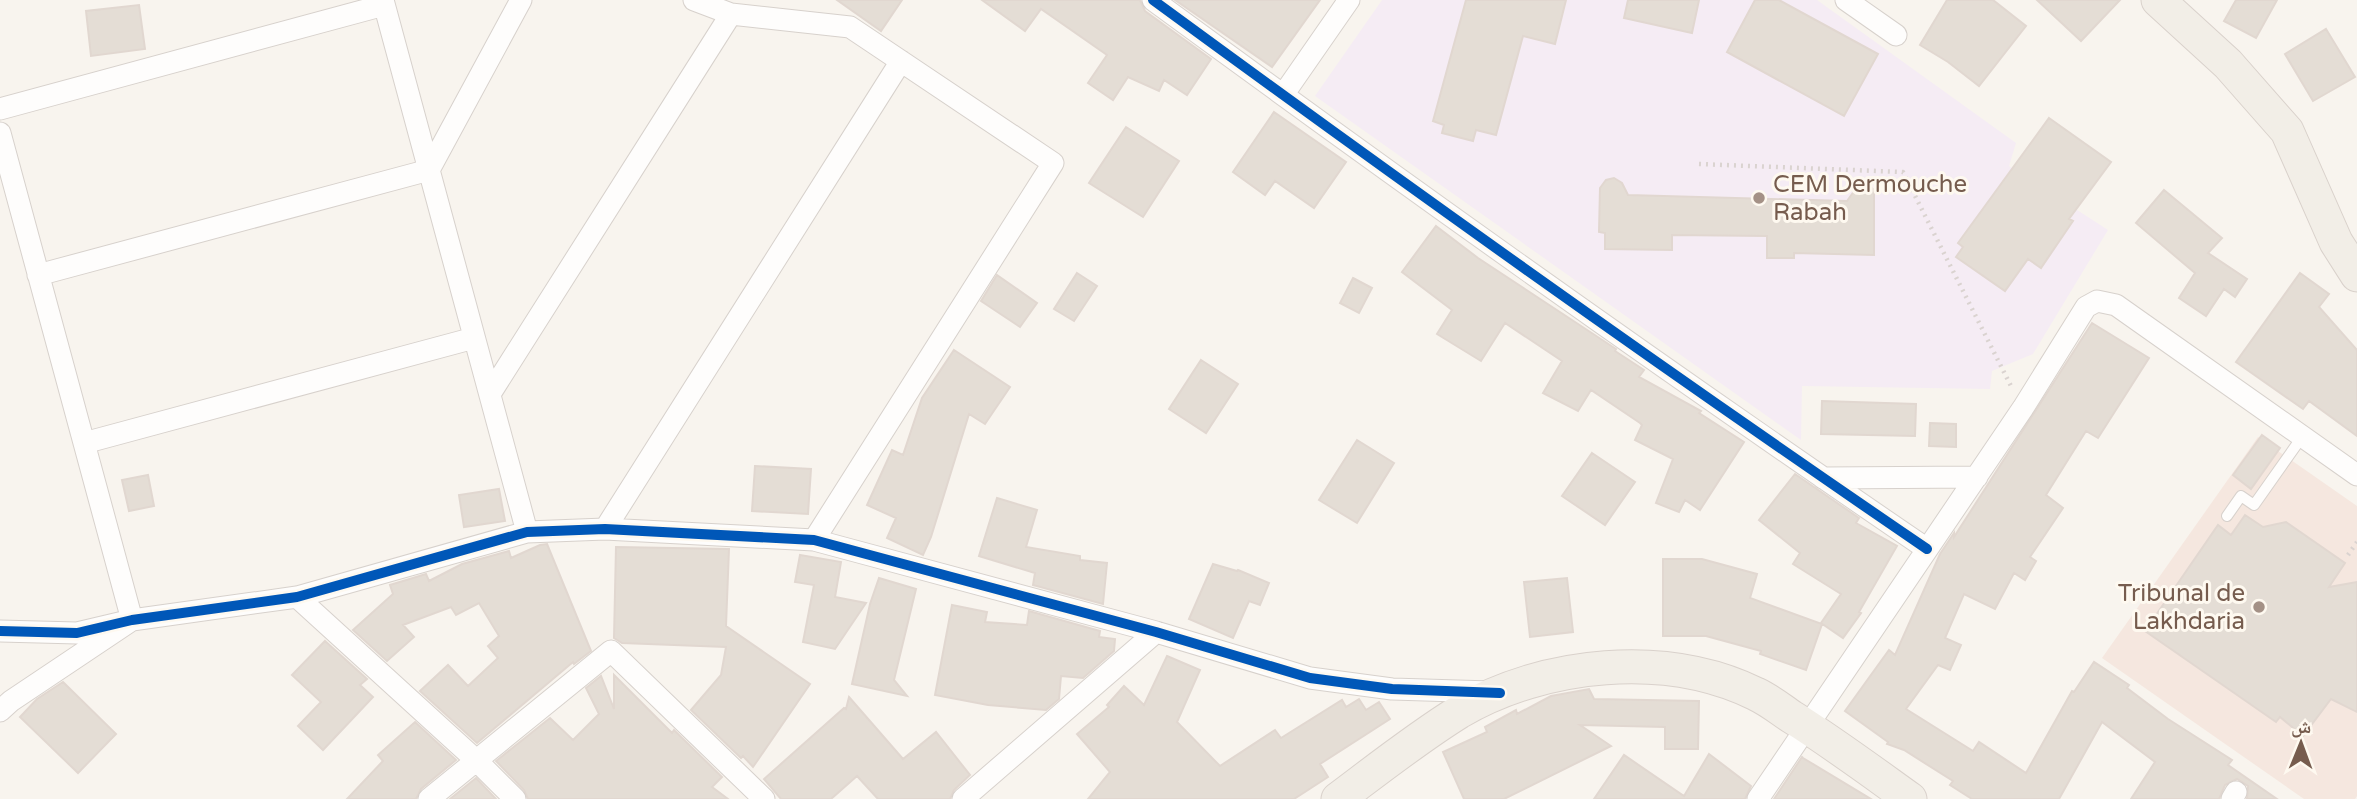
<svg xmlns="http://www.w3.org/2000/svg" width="2357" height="799" font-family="'Varela Round','Noto Naskh Arabic',sans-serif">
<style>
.commercial{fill:#f5e7df}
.education{fill:#f5ecf4}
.building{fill:#e4ddd5;stroke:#e1d7d0;stroke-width:2}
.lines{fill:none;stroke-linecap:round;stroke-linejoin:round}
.lane-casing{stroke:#d7d1cc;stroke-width:12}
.street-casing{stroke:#d7d1cc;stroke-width:23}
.primary-casing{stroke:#d9d1cb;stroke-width:35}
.path{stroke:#dad3d0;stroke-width:4.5;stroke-dasharray:2 5;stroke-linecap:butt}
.lane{stroke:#fefdfc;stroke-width:10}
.street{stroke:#fefdfc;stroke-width:21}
.primary{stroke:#f2eee7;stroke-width:33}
.cycleway-casing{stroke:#fef9f0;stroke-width:15}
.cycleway{stroke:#0057b8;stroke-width:10}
.poi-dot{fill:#a49186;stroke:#fef9f0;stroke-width:2.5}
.labels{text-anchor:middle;stroke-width:6;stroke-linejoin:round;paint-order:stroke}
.poi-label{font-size:24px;fill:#765c4e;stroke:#fef9f0;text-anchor:start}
</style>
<rect width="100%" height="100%" fill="#f8f4ee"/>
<!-- commercial -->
<path class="commercial" d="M2258,437L2357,506V796L2355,799H2304L2102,658Z"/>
<!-- education -->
<path class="education" d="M1382,0H1817L2016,143L2009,166L2108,230L2033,354L1992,371L1990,389L1802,386L1801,440L1315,96Z"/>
<!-- building -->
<path class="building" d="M837,0H902L881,31Z
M982,0H1140L1145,11L1211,59L1187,95L1164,80L1159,91L1128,77L1113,100L1088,83L1107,55L1041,9L1025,31Z
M1175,0H1320L1272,67Z
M1466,0H1566L1555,44L1523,36L1496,135L1476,130L1473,141L1442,133L1444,125L1433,121Z
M1628,0H1699L1692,33L1624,18Z
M1755,0H1779L1878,54L1844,116L1727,52Z
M1947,0H1993L2026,26L1979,86L1948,62L1920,45Z
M2037,0H2120L2081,41Z
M2236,0H2277L2256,38L2224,21Z
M139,5L145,49L91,56L86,11Z
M2326,29L2355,77L2313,101L2285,54Z
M1274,112L1346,162L1314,208L1275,181L1265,195L1233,172Z
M2049,118L2111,162L2069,219L2073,221L2041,268L2028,259L2005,291L1956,257L1963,247L1958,243Z
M1126,127L1179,161L1143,217L1089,183Z
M1614,178L1622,183L1628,195L1847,201L1857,187L1867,184L1874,190V255L1794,253V258H1767V236L1672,235V250L1605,249V233L1599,232L1600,188L1606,180Z
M2164,190L2222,238L2208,253L2247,279L2235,297L2224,289L2206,316L2179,298L2195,273L2136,223Z
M1436,226L1478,258L1616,349L1615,351L1644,370L1639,377L1701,411L1699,413L1744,442L1700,510L1685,500L1679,512L1656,503L1673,459L1635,440L1642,425L1640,423L1591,390L1578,411L1543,393L1562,361L1505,323L1481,361L1437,334L1452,310L1402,272Z
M1077,273L1097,286L1074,321L1054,309Z
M2300,273L2329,294L2319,307L2357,350V436L2309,401L2303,409L2236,362Z
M997,275L1037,303L1020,327L981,301Z
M1353,278L1372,288L1359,313L1340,303Z
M2092,323L2149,358L2098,438L2086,431L2046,495L2063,508L2030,557L2036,561L2025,580L2014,573L1995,609L1964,594L1945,638L1961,645L1950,670L1938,665L1906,709L1973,751L1979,742L2026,773L2072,691L2074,692L2094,662L2129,685L2127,688L2168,719L2232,760L2228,765L2277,799H2247L2248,786L2237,779L2225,785L2219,799H2131L2155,762L2102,722L2059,799H1972L1950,785L1953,781L1904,750L1887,744L1888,742L1845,711L1889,650L1895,655L1940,554L1954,533V537Z
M954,350L1010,387L985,424L969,414L931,537L923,555L887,538L896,518L867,505L892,450L903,455L922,398Z
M1201,360L1238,384L1206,433L1169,409Z
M1822,401L1916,404L1915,436L1821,434Z
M1930,423L1956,424V447L1929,446Z
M2262,435L2280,448L2251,489L2233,475Z
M1357,440L1394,463L1357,523L1319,500Z
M1592,453L1635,482L1605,525L1562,496Z
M755,466L811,469L808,514L752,511Z
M1795,474L1859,518L1856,523L1897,546L1859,612L1861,613L1843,638L1821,623L1841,594L1793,564L1800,553L1759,520Z
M148,475L154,506L129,511L122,480Z
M499,489L505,521L464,527L459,495Z
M997,498L1037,510L1026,547L1080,556V560L1107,563L1103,604L1033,585L1035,573L979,556Z
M2245,515L2263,527L2286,522L2345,563L2329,587L2357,582V712L2331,699L2303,736L2280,717L2276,722L2145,631L2218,525L2231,535Z
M547,544L591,651L574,664L573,662L477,743L420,691L448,665L468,686L498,658L488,646L499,636L479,603L456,615L451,607L403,625L414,637L387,661L353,630L393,594L390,585L426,574L429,581L462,564L509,551L511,558L540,545Z
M616,547L729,549L726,626L810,684L753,767L743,756L741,758L691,710L721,675L726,647L622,643L614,638Z
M800,555L841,562L835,597L866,603L835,649L803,642L814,585L795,582Z
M1663,559H1702L1757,574L1750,598L1822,624L1806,670L1760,654L1761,651L1706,636H1663Z
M1213,564L1237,571L1238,570L1269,583L1260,605L1249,601L1233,638L1189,619Z
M879,578L916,589L894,680L907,696L852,684L870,604Z
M1567,578L1573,632L1530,637L1524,582Z
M952,605L987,612L985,622L1027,625L1029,611L1100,631L1099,637L1115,639L1114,651L1083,678L1061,676L1059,699L1046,710L988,705L935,695Z
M325,641L367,679L360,685L373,697L323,750L298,726L321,702L292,675Z
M1167,656L1200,670L1177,722L1220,766L1275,730L1281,738L1342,700L1346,707L1359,699L1366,710L1379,702L1390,719L1320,764L1328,777L1294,799H1088L1110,772L1077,734L1109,707L1107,705L1124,686L1144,705Z
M614,675L672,733L674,730L722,777L712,787L728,799H528L524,790L496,761L550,718L573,740L599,714L586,688L601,676L614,709Z
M63,682L116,734L78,773L20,717L37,699Z
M1589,689L1594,699L1699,701L1698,749H1665V727L1580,725L1611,746L1504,799H1464L1443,752L1487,732L1485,727L1516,710L1517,714L1551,696Z
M849,697L903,759L936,732L970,775L954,790L950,799H878L857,776L831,799H781L764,779L844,708L846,709Z
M415,722L456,760L421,789L416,799H347L383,761L378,755Z
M1709,754L1751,786L1745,799H1594L1624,755L1684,796Z
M1802,757L1803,758L1871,799H1774Z
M476,778L496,799H450Z"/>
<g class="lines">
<!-- lane casing -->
<g class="lane-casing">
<path id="lane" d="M2227,516L2241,496L2254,505L2302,437"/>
</g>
<!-- street casing -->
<g class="street-casing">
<path id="street" d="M383,0L527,532
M694,0L731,14L850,27L1053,163L814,540
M1153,0C1408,187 1666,371 1927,549
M1846,0L1896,35
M1283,95L1349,0
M0,109L384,5
M0,133L132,620L11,701L0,711
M38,275L429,170L521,0
M490,394L731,14
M84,443L474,338
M1823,478L1977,477
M605,529L901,61
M297,597L477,761L515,799
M0,631L77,633L132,620L297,597L527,532L605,529L814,540L1156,632L1310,678L1392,689L1491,692
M429,799L611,651L764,799
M963,799L1156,632
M1758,799L2023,408L2086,307L2097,301L2116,305L2357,475
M2232,799L2236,792"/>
</g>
<!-- primary casing -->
<g class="primary-casing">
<path id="primary" d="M2158,0L2228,64L2287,131L2336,242L2357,275
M1338,799C1378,769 1417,738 1459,712C1544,662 1666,650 1756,694C1769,700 1780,709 1792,717C1832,742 1871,771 1910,799"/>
</g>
<!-- path -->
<path class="path" d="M1699,164L1903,172L2011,386
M2348,555L2357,542"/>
<!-- lane -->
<use href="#lane" class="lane"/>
<!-- street -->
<use href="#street" class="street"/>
<!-- primary -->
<use href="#primary" class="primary"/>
<!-- cycleway casing -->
<g class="cycleway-casing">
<path id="cycleway" d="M1153,0C1408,187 1666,371 1927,549
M0,631L77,633L132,620L297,597L527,532L605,529L814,540L1156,632L1310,678L1392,689L1500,693"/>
</g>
<!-- cycleway -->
<use href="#cycleway" class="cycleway"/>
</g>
<!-- markers -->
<g class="poi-dot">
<circle cx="1759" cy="198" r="7"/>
<circle cx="2259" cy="607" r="7"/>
</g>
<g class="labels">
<!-- poi labels -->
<g class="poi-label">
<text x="1773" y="192">CEM Dermouche<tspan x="1773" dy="28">Rabah</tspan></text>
<text x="2245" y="601" text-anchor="end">Tribunal de<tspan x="2245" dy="28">Lakhdaria</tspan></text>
</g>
</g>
<!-- north arrow -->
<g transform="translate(2301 743) rotate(1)" stroke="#fef9f0" stroke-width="5" paint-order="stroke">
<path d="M0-5L12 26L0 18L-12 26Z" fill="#765c4e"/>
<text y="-10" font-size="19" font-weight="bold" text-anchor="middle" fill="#765c4e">ش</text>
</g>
</svg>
